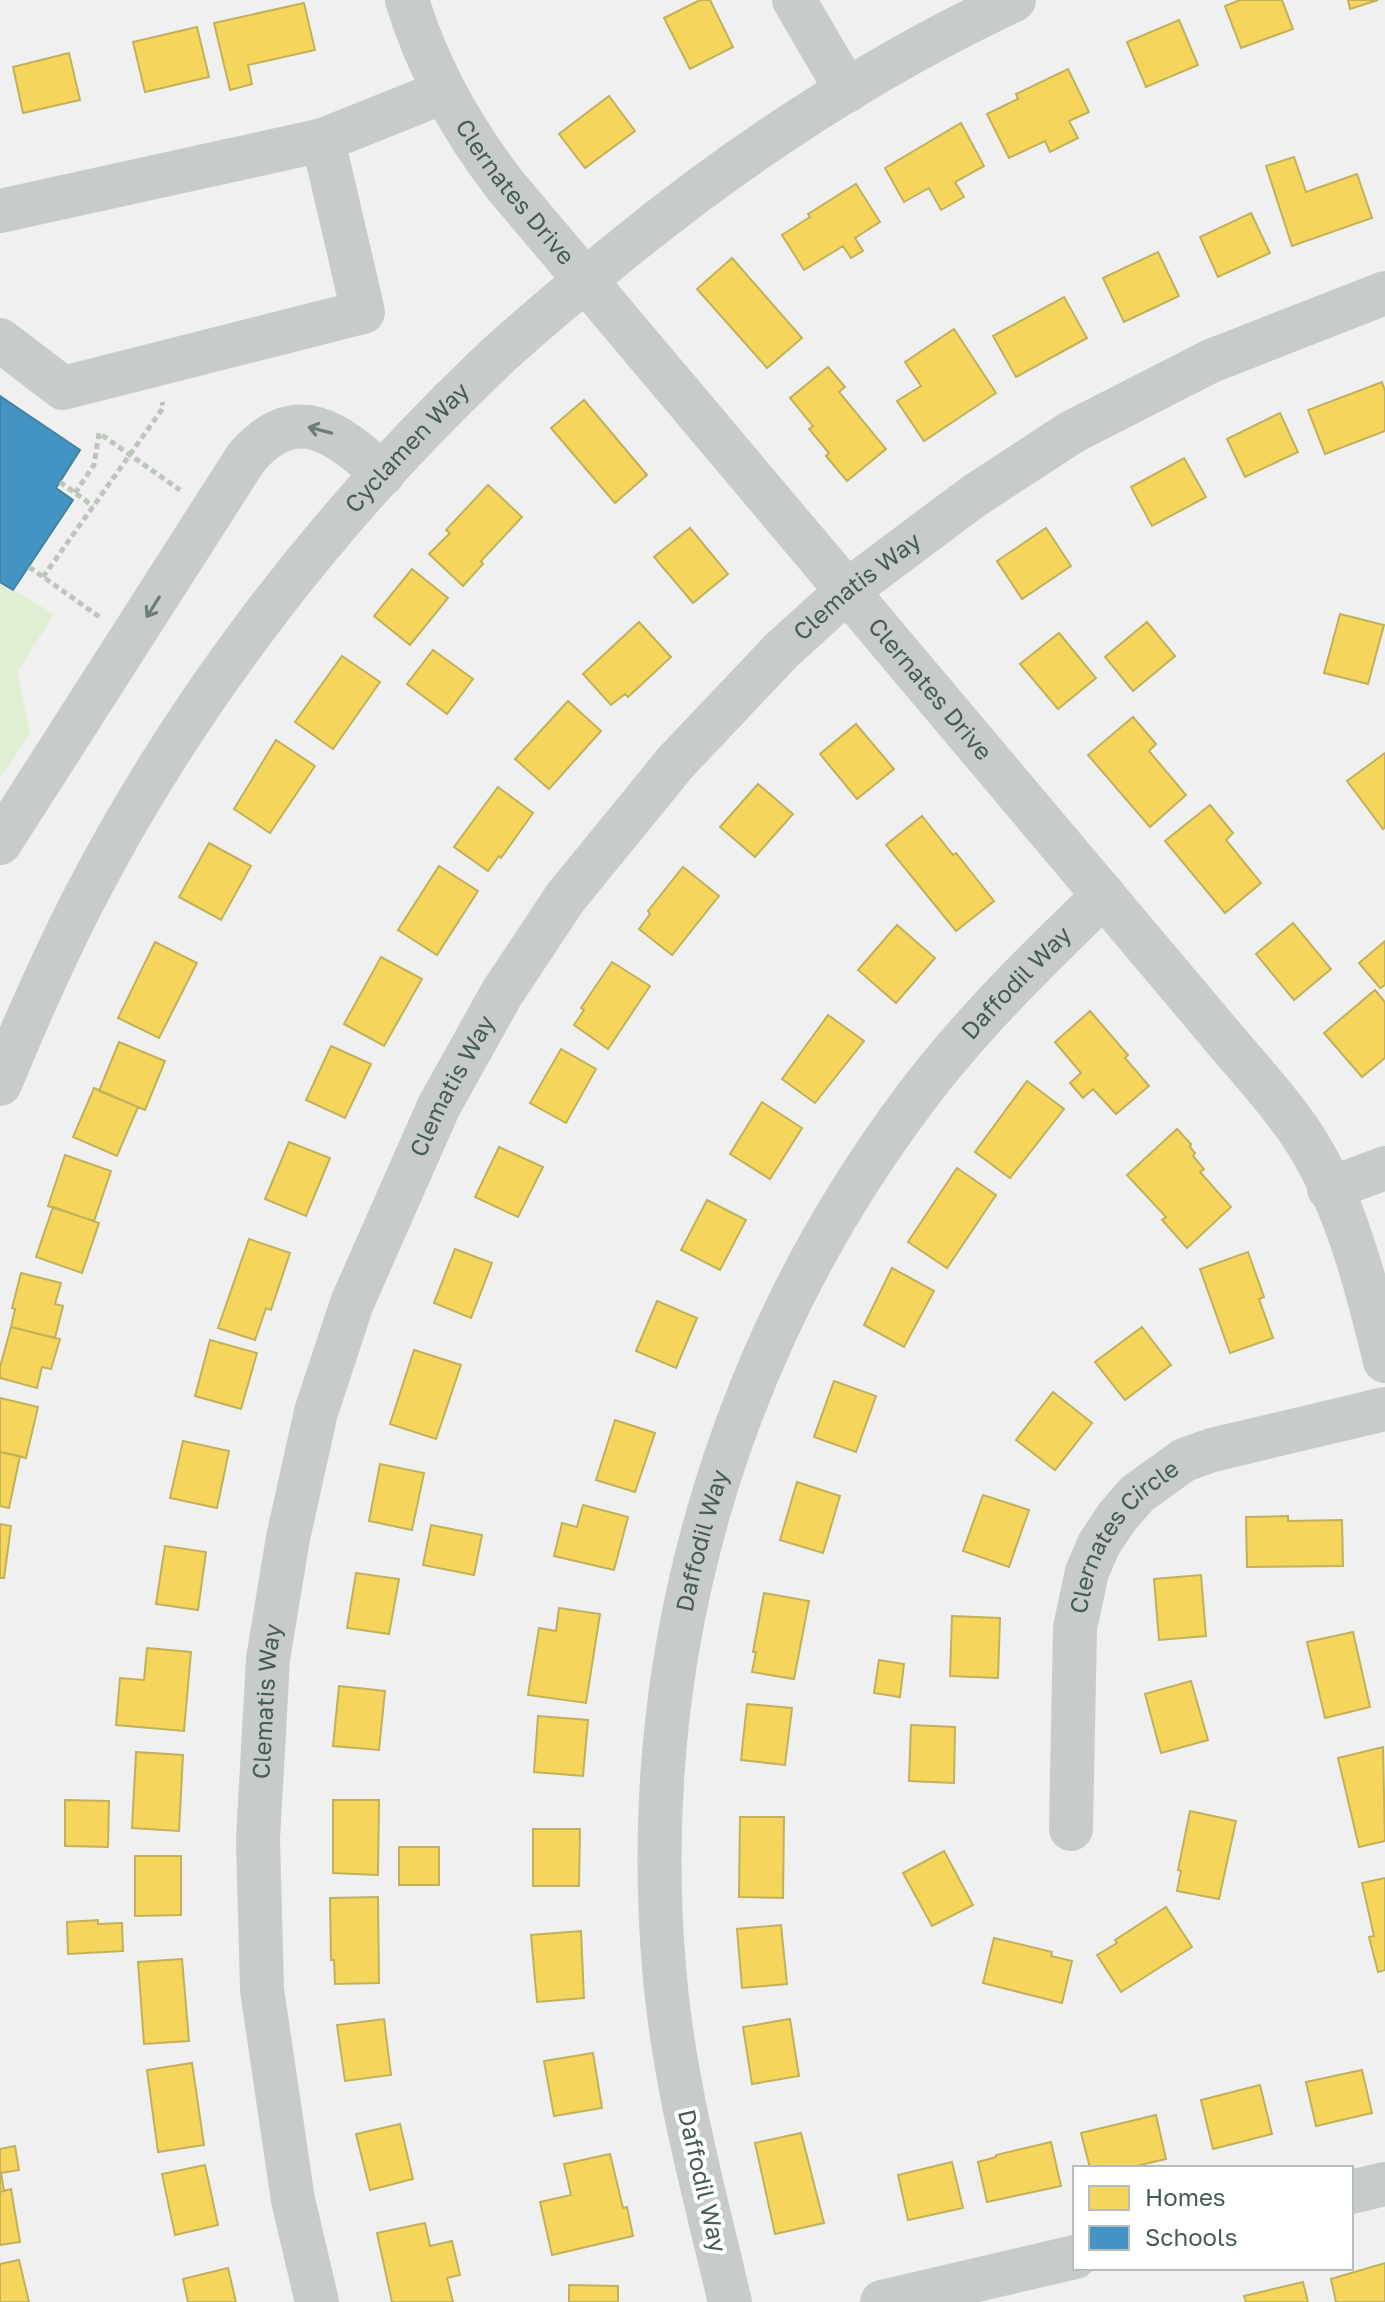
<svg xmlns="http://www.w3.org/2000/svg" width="1385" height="2302" font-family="'Golos Text',sans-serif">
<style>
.green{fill:#e0efd4}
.homes{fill:#f6d55c;stroke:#c2b15a;stroke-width:2}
.schools{fill:#4393c3;stroke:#4482a2;stroke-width:2}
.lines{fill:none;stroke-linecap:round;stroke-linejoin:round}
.path{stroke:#bcc6bb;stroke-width:5;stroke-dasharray:6 4;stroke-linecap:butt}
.minor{stroke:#c7cbca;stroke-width:44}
.oneway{stroke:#6d7d78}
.labels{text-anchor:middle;stroke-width:8;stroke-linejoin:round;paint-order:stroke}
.street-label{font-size:24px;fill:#475c55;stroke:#fff}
</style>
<rect width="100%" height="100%" fill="#f0f0f0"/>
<!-- green -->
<path class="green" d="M0,582L54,614L17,672L30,733L0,779Z"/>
<!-- homes -->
<path class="homes" d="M700,0H710L733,47L690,69L664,18Z
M1240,0H1282L1293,29L1241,48L1225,6Z
M1348,0H1378L1350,9Z
M304,3L315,50L248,65L252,84L230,90L214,23Z
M1179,20L1198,65L1146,87L1127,42Z
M197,27L209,77L145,92L133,42Z
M69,53L80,100L23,113L13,67Z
M1068,69L1089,112L1069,121L1078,138L1050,152L1045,141L1009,158L987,114L1018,99L1016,94Z
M609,96L635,131L585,168L559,134Z
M961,123L984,166L955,182L964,197L941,210L929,188L904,202L885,168Z
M1294,157L1306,192L1357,174L1372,218L1292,246L1266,166Z
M856,184L880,222L855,238L863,251L851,258L843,246L804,270L782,235L810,217L808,214Z
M1251,213L1270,253L1218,277L1200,237Z
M1158,252L1179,296L1124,322L1103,278Z
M732,258L802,338L767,368L697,289Z
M1064,297L1087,338L1016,377L993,336Z
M954,329L996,393L924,441L897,401L921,386L905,362Z
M828,367L845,387L839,392L886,449L847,481L826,456L829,453L809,429L813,426L790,398Z
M1382,382L1385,391V431L1325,454L1308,410Z
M584,400L647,475L615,503L551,428Z
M1280,413L1298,452L1245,477L1227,439Z
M1184,458L1206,497L1152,526L1131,487Z
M488,485L522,517L481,561L483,564L463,586L429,554L450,533L446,530Z
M690,528L728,574L693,603L654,557Z
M1046,528L1071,566L1022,599L997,561Z
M412,569L448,598L410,645L374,616Z
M1340,614L1384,625L1368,684L1324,673Z
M639,622L671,657L628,697L625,694L611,705L583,674Z
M1147,622L1175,656L1133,691L1105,657Z
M1059,633L1096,678L1058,709L1020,664Z
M433,650L473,679L447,714L407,684Z
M342,656L380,682L333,749L295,722Z
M568,701L601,731L549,789L515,759Z
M1133,717L1156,744L1149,751L1186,795L1150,827L1088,755Z
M856,724L894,769L857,799L820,754Z
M276,740L315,766L270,833L234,809Z
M1385,753V828L1383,829L1347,781Z
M758,784L793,814L755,857L720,827Z
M498,787L533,813L501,858L499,856L488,871L454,847Z
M1210,805L1233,833L1226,840L1261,883L1225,913L1165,841Z
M922,816L953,855L956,853L994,901L956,931L886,845Z
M209,843L251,866L221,920L179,897Z
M439,866L478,891L437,955L398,930Z
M683,867L719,896L672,955L639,929L650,914L648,911Z
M1293,923L1331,969L1294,1000L1256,954Z
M897,925L935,958L896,1003L858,970Z
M1385,941V985L1380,988L1359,963Z
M155,942L197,963L159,1038L118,1018Z
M381,957L422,979L384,1046L344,1024Z
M612,962L650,986L608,1049L574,1025L584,1010L581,1008Z
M1375,990L1385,1002V1058L1362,1077L1324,1033Z
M1090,1011L1128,1055L1125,1058L1149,1086L1116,1114L1093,1089L1083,1098L1070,1083L1081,1073L1055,1042Z
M828,1015L864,1041L815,1103L782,1079Z
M119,1042L165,1061L145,1110L99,1091Z
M331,1046L371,1064L345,1118L306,1100Z
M561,1049L596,1069L566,1123L530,1103Z
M1027,1081L1064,1109L1010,1178L975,1152Z
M94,1088L138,1107L117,1156L73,1137Z
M762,1102L802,1128L770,1179L730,1154Z
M1177,1129L1191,1144L1190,1147L1195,1153L1193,1156L1204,1169L1200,1172L1231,1207L1187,1248L1162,1220L1166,1217L1127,1175Z
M289,1142L330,1158L306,1216L265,1199Z
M499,1147L543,1167L518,1217L475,1197Z
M65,1155L111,1171L94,1221L48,1206Z
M957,1168L996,1195L947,1268L908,1242Z
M707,1200L746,1220L720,1270L681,1250Z
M53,1207L99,1223L82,1273L36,1257Z
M249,1239L290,1253L271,1310L266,1308L255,1340L218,1328Z
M455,1249L492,1263L471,1318L434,1303Z
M1248,1252L1264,1297L1259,1299L1273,1338L1230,1353L1200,1269Z
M892,1268L934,1291L904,1347L864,1325Z
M21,1273L61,1283L55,1304L63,1306L55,1338L11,1327L15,1309L12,1308Z
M657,1301L697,1318L676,1368L636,1351Z
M11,1327L60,1339L51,1369L42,1367L37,1388L0,1378V1367Z
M1142,1327L1171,1365L1125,1400L1095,1362Z
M210,1340L257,1353L241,1409L195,1396Z
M414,1350L461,1365L436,1439L390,1424Z
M834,1381L876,1396L856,1452L814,1437Z
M1053,1392L1092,1423L1055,1470L1016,1440Z
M0,1398L38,1407L26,1458L0,1452Z
M615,1420L655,1433L635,1492L596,1480Z
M183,1441L229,1451L217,1508L170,1498Z
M0,1452L20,1456L9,1508L0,1506Z
M380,1464L424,1473L412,1530L369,1521Z
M797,1482L840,1496L823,1553L780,1540Z
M983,1495L1029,1510L1009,1567L963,1551Z
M583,1505L628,1517L614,1570L554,1556L562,1523L577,1527Z
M1288,1516V1521L1342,1520L1343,1566L1247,1567L1246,1517Z
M0,1524L11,1526L4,1578H0Z
M431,1525L482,1535L474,1575L423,1565Z
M165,1546L206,1552L198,1610L156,1604Z
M356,1573L399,1579L389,1634L347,1628Z
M1201,1575L1206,1636L1159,1640L1154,1579Z
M764,1593L809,1601L794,1679L752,1672L756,1652H753Z
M559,1608L600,1614L586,1703L528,1695L539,1628L556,1631Z
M952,1616L1000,1618L998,1678L950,1676Z
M1353,1632L1370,1707L1325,1718L1307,1642Z
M147,1648L191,1652L184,1731L116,1725L120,1678L144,1680Z
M879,1660L904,1664L900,1697L874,1693Z
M1191,1681L1208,1740L1161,1753L1145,1694Z
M339,1686L385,1691L379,1750L333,1746Z
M747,1704L792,1708L785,1765L741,1760Z
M538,1716L588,1720L583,1776L534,1772Z
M911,1725L955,1727L954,1783L909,1781Z
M1383,1747L1385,1841L1359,1847L1338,1758Z
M136,1752L183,1755L179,1831L132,1828Z
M65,1800L109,1801L108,1847L65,1846Z
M333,1800H379L378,1875L333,1873Z
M1190,1811L1236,1821L1219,1899L1177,1891L1181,1871L1178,1870Z
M740,1817H784L783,1898L739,1897Z
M533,1829H580L579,1886H533Z
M399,1847H439V1885H399Z
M944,1851L973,1905L932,1926L903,1873Z
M135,1856H181V1915L135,1916Z
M1385,1878V1970L1378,1972L1369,1937L1374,1936L1362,1883Z
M378,1897L379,1983L335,1984L334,1960H331L330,1898Z
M1166,1907L1192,1947L1121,1992L1097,1955L1117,1943L1115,1940Z
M98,1920V1924L122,1923L123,1951L68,1954L67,1922Z
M781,1925L787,1984L742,1988L737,1929Z
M581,1931L584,1998L537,2002L531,1935Z
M994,1938L1052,1952L1051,1956L1072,1961L1062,2003L983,1983Z
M182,1959L189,2041L144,2044L138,1962Z
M384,2019L391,2075L345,2081L337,2025Z
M790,2019L799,2076L752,2084L743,2027Z
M593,2053L602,2108L554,2116L544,2061Z
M192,2063L204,2145L158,2152L147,2070Z
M1362,2070L1372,2113L1316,2126L1306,2082Z
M1260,2085L1272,2134L1213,2149L1201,2100Z
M1156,2115L1166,2159L1128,2168H1090L1081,2133Z
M400,2124L413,2179L370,2190L356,2134Z
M801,2133L824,2223L775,2234L755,2143Z
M1051,2142L1061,2186L987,2202L978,2162L996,2157V2155Z
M15,2146L19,2170L1,2173L4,2191L0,2192V2149Z
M610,2154L623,2208L627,2207L633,2236L552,2255L540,2202L571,2195L564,2164Z
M952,2162L963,2208L908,2220L898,2175Z
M205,2165L218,2225L175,2235L162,2174Z
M11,2189L20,2242L0,2245V2192Z
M425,2223L430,2246L452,2241L460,2275L447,2278L453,2302H392L377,2233Z
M19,2260L29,2302H0V2264Z
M1385,2263V2302H1336L1331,2279Z
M228,2268L236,2302H188L183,2279Z
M1303,2282L1308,2302H1246L1244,2296Z
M569,2285L618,2286V2302H569Z"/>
<!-- schools -->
<path class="schools" d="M0,396L80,450L56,488L73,500L13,590L0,582Z"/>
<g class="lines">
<!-- path -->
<path class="path" d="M60,482L93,506
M75,493L94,465L99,433L180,490
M29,567L101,618
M43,577L163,408L162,402"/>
<!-- minor -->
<g class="minor">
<path id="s1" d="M407,0C428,69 461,128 505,185L1227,1042C1253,1073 1282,1104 1304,1138C1346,1203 1367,1287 1385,1361"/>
<path d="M794,0L847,91"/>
<path d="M0,211L323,140L443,92"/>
<path d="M0,340L63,388L363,312L323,140"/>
<path d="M0,843L246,458C297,399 338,434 383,474"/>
<path id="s2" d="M0,1084C25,1023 52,962 82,903C184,704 327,518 489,364C530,325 574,290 617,254C738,155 871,67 1014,0"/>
<path d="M1329,1189L1385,1168"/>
<path id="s3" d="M1071,1829L1075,1628L1087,1572L1099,1544L1117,1517L1137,1494L1184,1460L1212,1450L1385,1409"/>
<path d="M1351,2192L1385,2184"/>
<path id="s4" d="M317,2302L293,2200L262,1990L258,1839L268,1659L288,1538L316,1412L352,1303L439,1106L502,993L565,898L675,763L782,650L847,591L974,496L1072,432L1211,361L1385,293"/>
<path id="s5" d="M730,2302C704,2192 673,2081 664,1967C638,1655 727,1350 914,1100C970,1025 1037,960 1104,895"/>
<path d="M882,2302L1075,2257"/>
</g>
</g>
<!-- one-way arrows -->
<defs><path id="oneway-shaft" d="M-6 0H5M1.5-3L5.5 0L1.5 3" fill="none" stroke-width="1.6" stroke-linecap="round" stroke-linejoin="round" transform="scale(2)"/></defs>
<g class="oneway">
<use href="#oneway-shaft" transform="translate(320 430) rotate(-165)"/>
<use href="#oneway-shaft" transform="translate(153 607) rotate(122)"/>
</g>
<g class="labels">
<!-- street labels -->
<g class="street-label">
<text dy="8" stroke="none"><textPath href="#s1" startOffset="222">Clernates Drive</textPath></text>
<text dy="8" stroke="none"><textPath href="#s2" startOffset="760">Cyclamen Way</textPath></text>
<text dy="8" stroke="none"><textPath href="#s4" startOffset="1902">Clematis Way</textPath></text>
<text dy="8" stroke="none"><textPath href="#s1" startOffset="870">Clernates Drive</textPath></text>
<text dy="8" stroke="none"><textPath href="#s5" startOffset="1420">Daffodil Way</textPath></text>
<text dy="8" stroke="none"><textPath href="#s4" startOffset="1254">Clematis Way</textPath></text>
<text dy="8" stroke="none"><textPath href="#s5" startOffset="772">Daffodil Way</textPath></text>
<text dy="8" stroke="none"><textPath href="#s3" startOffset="308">Clernates Circle</textPath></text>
<text dy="8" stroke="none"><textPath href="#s4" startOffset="606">Clematis Way</textPath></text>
<text transform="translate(702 2181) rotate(77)" y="8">Daffodil Way</text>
</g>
</g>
<!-- legend -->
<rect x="1073" y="2166" width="280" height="104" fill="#ffffff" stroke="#b5bebb" stroke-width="2"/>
<rect x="1089" y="2186" width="40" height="24" fill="#f6d55c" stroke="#b5bebb" stroke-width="2"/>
<text x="1145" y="2206" font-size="24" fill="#475c55">Homes</text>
<rect x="1089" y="2226" width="40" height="24" fill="#4393c3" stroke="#b5bebb" stroke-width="2"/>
<text x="1145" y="2246" font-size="24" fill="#475c55">Schools</text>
</svg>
